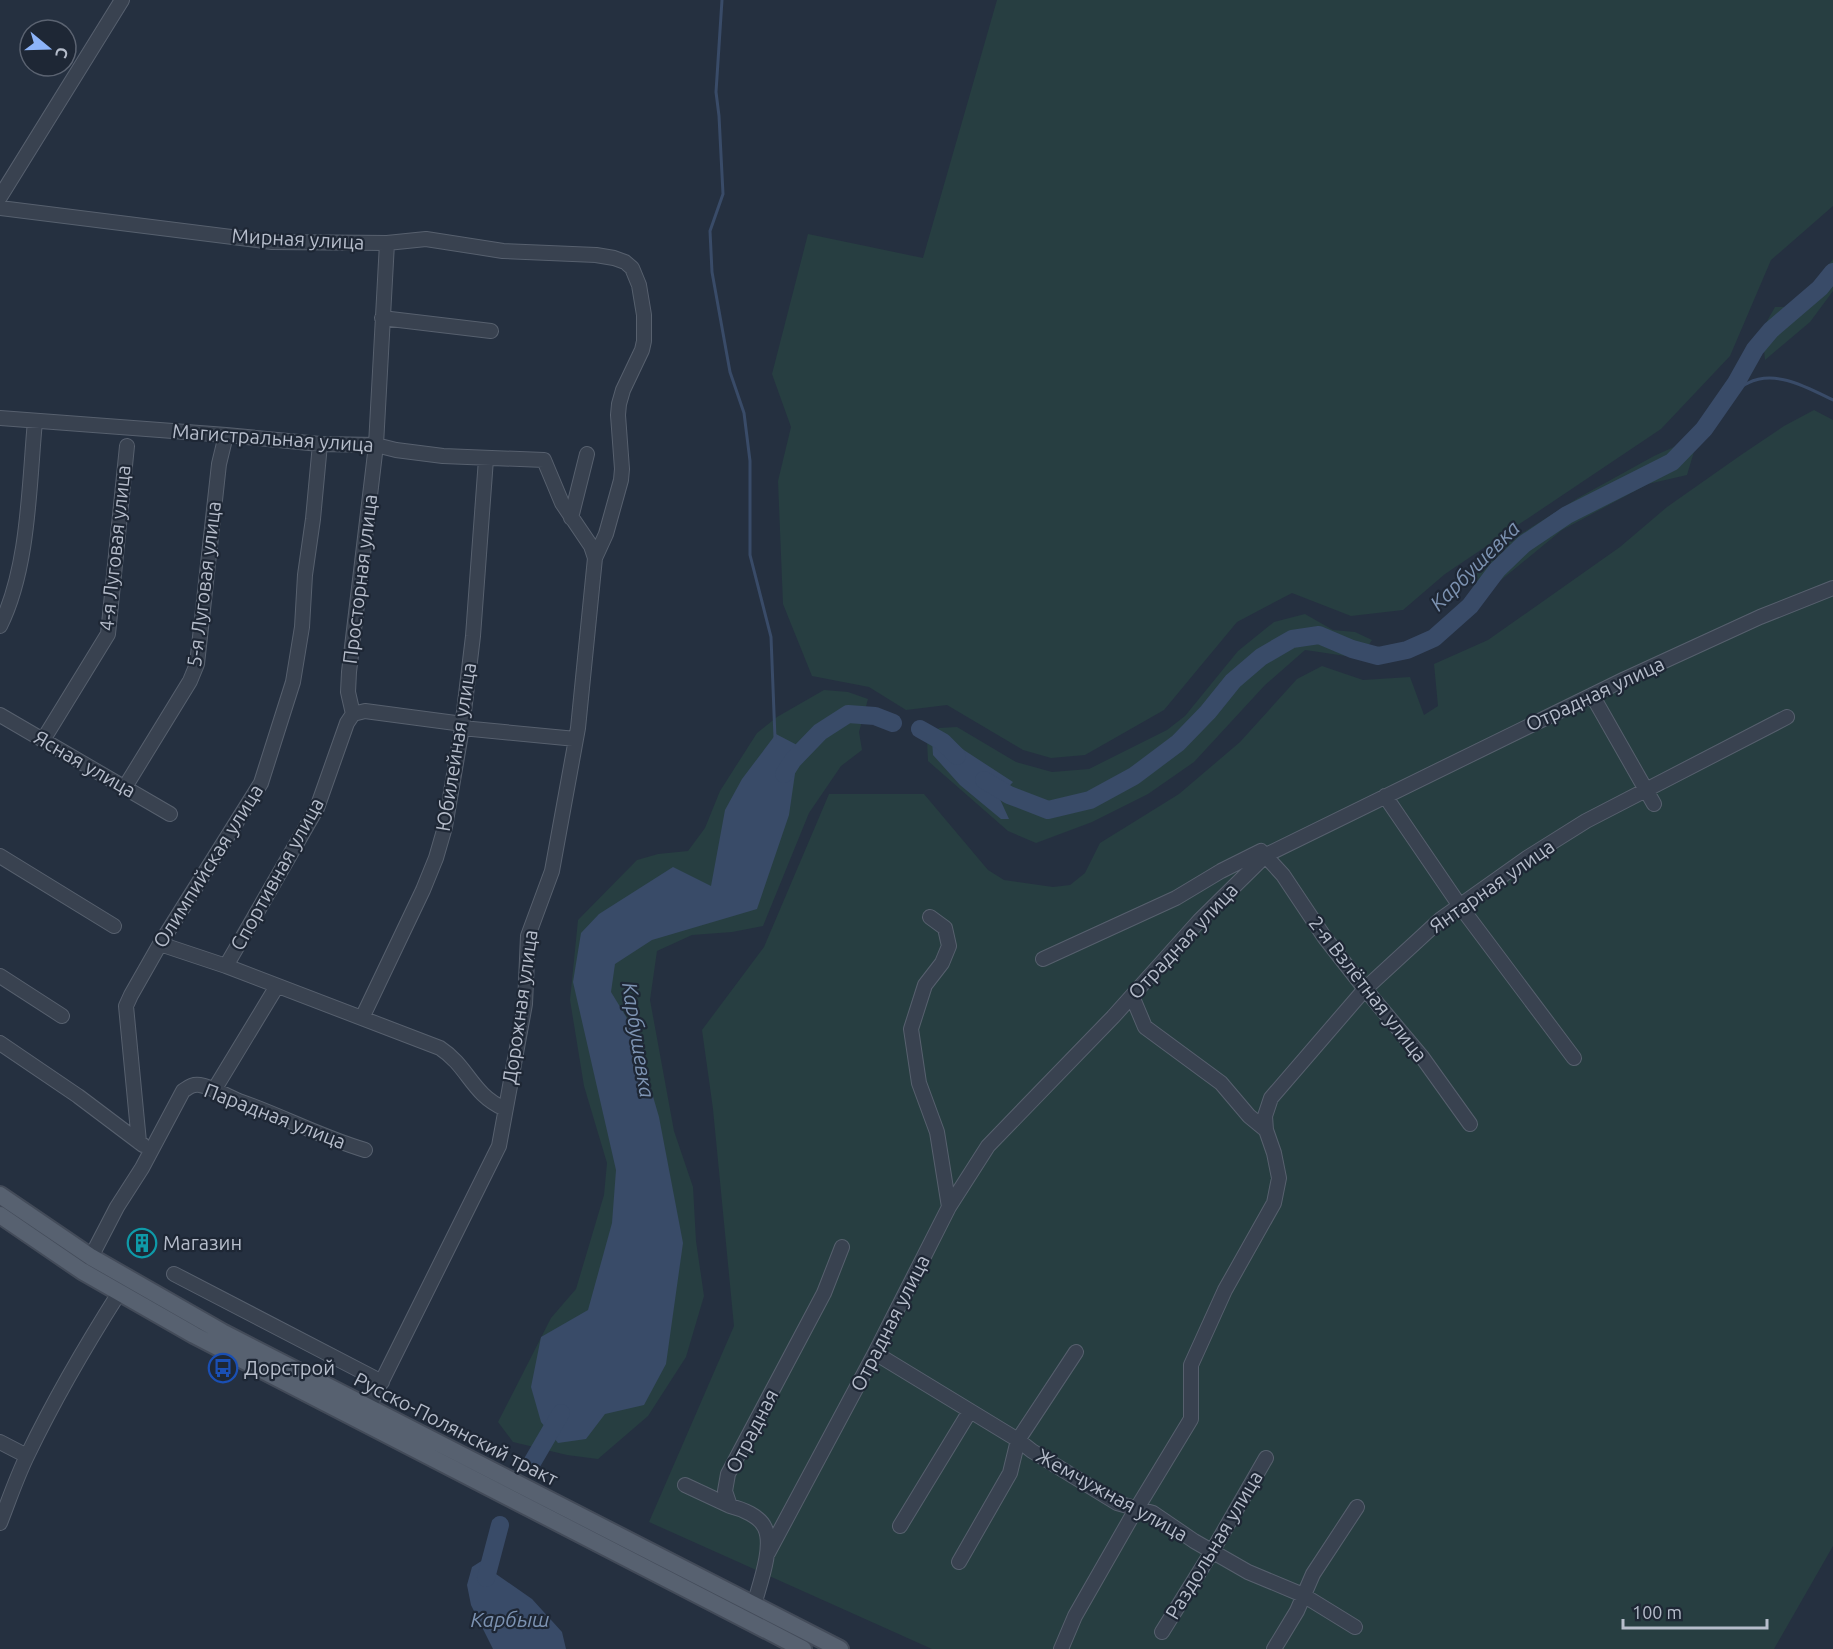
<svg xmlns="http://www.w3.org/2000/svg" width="1833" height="1649" font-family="Ubuntu,sans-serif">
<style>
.green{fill:#273e41}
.water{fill:#394b68}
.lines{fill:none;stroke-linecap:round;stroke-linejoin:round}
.stream{stroke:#394b68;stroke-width:3}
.river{stroke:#394b68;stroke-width:18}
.minor-casing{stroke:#57606e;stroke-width:16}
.major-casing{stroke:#434b59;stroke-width:20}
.minor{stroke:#394250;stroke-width:14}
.major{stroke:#576170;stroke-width:16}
.labels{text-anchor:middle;stroke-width:4.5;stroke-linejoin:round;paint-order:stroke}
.street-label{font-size:20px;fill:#b6bdcb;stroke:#1e2735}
.poi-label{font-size:20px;fill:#b6bdcb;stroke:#1e2735;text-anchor:start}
.water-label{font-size:21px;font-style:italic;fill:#7d93b2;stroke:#1e2735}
</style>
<rect width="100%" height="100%" fill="#253040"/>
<!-- green -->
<path class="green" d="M997,0H1833V206L1771,260L1730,356L1661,429L1445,574L1403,610L1351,616L1292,593L1237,622L1164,710L1085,755L1051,758L1023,750L947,705L906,710L869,687L812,676L783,604L778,481L791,427L772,374L808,234L923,258Z
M1833,259V291L1810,322L1765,360L1762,330L1775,307H1791L1803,297Z
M1814,410L1833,420V1546L1774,1649H932L649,1522L734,1326L713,1109L702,1030L764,947L829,794H924L988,870L1004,880L1053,887L1070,885L1085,873L1100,843L1179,794L1240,742L1297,679L1322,666L1363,680L1410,677L1424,715L1438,706L1434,664L1488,640L1620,547L1667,507L1741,455L1784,426Z
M1685,442L1696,445L1687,475L1648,484L1562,530L1501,580L1480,587L1466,584L1471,571L1513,539L1578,498L1654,456Z
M1305,614L1333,630L1355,632L1372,640L1360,658L1305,650L1265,685L1194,762L1148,794L1092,822L1036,843L1008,831L928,761L927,740L939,728L957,727L1016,762L1052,772L1089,769L1167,730L1185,716L1238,651L1274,622Z
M824,690L848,692L868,699L859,732L862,750L841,766L809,813L763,926L732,932L692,935L657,951L650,1000L674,1131L693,1187L696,1241L704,1296L686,1357L648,1416L598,1459L567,1455L513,1442L498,1422L551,1318L576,1289L604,1195L607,1163L584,1086L570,1000L578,920L637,860L658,854L688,851L705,828L720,791L757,733L777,717Z"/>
<!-- water -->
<path class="water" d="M776,734L799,746L789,815L757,909L652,940L615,964L611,992L633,1028L659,1117L683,1243L666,1364L644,1405L605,1414L586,1439L558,1443L541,1422L531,1387L541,1337L588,1310L612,1223L616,1170L573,982L581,933L599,914L673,867L711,886L725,810L742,779Z
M947,739L1013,782L999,797L1009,819H1001L960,785L933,755L932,740Z
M494,1553L496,1574L532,1599L562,1632L566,1649H493L471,1605L467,1585L472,1567Z"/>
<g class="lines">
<!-- stream -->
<path class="stream" d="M722,0L716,92L719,116L723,194L710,231L712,272L730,372L744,413L750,461V555L771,637L775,738
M1728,395C1735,391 1741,386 1748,383C1776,369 1808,388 1833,400"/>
<!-- river -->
<path class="river" d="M920,729L943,742L957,756
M784,774L793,760L820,732L848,714L875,716L893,723
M984,780L1009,795L1048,810L1090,800L1134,776L1178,743L1208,712L1233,681L1261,657L1292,639L1319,635L1352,649L1378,656L1407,650L1434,638L1470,606L1497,570L1524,544L1567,515L1672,462L1704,429L1736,383L1755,349L1771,330L1820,288L1833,272
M533,1461L561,1413
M486,1578L500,1525"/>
<!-- minor casing -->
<g class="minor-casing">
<path id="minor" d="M0,197L122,0
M0,208L272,242L387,243L426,239L503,251L596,255L614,258L625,262L632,268L639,285L644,315V341L642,350L623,390L619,404L618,415L622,469L621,480L606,534L595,558
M382,318L491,331
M0,418L226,435L320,444L376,445L396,450L443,456L544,460L562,503L591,546L595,558L578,728L552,871L528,936L525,1004L499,1146L369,1407
M571,518L587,454
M0,626C29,568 29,485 35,421
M1592,695L1654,804
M353,714L348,692L349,672L376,445L387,243
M353,714L365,711L463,724
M0,715L170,814
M462,728L576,739
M43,740L108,634L127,446
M125,787L190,681L197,664L219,464L226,435
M1385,796L1460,906L1574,1058
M0,856L114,926
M930,917L945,928L949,946L942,963L925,985L911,1029L919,1083L937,1132L949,1207
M160,944L226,966L440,1048C469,1067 471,1094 505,1109
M1043,959L1176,898L1221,871L1261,851L1283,875L1325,938L1365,989L1422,1057L1470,1124
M226,966L317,808L347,723L353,714
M0,976L62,1016
M1132,996L1145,1027L1221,1083L1249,1116L1266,1130
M362,1018L423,890L436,858L445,827L462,728L473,636L486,459
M0,1043L78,1096L143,1145
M214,1090L277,986
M139,1142L126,1006L131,995L160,944L261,783L293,682L302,627L305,575L313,519L320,444
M91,1257L117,1207L142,1168L183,1091C189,1087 192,1084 200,1085C213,1087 226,1096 239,1101C282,1116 321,1137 365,1150
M174,1274L382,1382
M875,1353L1018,1440L1032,1451L1117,1503L1153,1513L1194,1541L1248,1572L1303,1595L1355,1627
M0,1442L27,1456
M685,1485L730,1506
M0,1523C9,1500 17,1476 28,1454C55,1398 86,1345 119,1293
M900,1526L970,1411
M768,1553L875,1353L949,1207L988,1146L1113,1017L1199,921L1266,855L1625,679L1760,617L1833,588
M959,1562L1010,1473L1018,1440L1076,1352
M754,1605C759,1586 774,1547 765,1528C760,1516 742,1509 730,1506L725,1491L728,1474L824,1293L842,1247
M1162,1632L1213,1550L1266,1458
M1061,1649L1075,1616L1131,1518L1191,1419V1365L1225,1290L1274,1203L1279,1178L1274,1153L1266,1130L1265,1116L1271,1098L1365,989L1441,919L1527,858L1586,821L1787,717
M1274,1649L1297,1611L1313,1574L1357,1507"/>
</g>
<!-- major casing -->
<g class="major-casing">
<path id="major" d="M0,1195L91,1257L222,1332L840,1649
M0,1215L82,1271L194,1335L803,1649"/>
</g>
<!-- minor -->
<use href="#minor" class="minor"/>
<!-- major -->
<use href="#major" class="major"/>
</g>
<!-- icons -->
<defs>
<g id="building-ring" transform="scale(1.5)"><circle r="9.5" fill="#1e2735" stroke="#0f9aa8" stroke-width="1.5"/><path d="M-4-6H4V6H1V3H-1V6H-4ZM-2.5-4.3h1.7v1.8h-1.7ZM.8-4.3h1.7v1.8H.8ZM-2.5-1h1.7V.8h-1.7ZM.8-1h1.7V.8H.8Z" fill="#0f9aa8"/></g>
<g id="bus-ring" transform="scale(1.5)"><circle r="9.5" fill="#1e2735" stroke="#1a4fb4" stroke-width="1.5"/><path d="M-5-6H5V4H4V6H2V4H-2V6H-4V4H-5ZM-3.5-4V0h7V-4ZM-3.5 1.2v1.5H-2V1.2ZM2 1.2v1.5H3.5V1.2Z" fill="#1a4fb4"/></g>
</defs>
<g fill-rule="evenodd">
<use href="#building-ring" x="142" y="1243"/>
<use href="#bus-ring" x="223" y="1368"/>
</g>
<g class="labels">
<!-- street labels -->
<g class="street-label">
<text transform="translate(298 239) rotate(3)" y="7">Мирная улица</text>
<text transform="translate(273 438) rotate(4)" y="7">Магистральная улица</text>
<text transform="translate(115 548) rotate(-84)" y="7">4-я Луговая улица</text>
<text transform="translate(360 579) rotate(-83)" y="7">Просторная улица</text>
<text transform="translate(204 584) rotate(-83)" y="7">5-я Луговая улица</text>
<text transform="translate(1595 694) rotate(-25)" y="7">Отрадная улица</text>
<text transform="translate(456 747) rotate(-81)" y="7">Юбилейная улица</text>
<text transform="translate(85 764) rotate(30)" y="7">Ясная улица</text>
<text transform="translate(208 866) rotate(-58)" y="7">Олимпийская улица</text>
<text transform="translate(277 874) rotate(-61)" y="7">Спортивная улица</text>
<text transform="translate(1492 886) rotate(-35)" y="7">Янтарная улица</text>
<text transform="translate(1183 941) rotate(-47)" y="7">Отрадная улица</text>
<text transform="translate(1368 989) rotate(52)" y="7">2-я Взлётная улица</text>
<text transform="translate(520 1007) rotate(-82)" y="7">Дорожная улица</text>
<text transform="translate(275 1116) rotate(21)" y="7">Парадная улица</text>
<text transform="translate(890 1323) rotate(-63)" y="7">Отрадная улица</text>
<text transform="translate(456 1429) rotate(27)" y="7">Русско-Полянский тракт</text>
<text transform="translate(752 1431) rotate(-63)" y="7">Отрадная</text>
<text transform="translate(1112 1495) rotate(29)" y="7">Жемчужная улица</text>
<text transform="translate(1214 1545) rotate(-59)" y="7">Раздольная улица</text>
</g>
<!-- poi labels -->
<g class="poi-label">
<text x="163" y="1250">Магазин</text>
<text x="244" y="1375">Дорстрой</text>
</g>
<!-- water labels -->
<g class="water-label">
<text transform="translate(1475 566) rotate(-45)" y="7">Карбушевка</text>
<text transform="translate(638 1040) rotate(81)" y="7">Карбушевка</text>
<text x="510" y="1627">Карбыш</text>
</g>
</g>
<!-- north arrow -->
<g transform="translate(48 48) rotate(109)"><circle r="28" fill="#1e2735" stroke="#5b6371" stroke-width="1.5"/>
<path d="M0-4.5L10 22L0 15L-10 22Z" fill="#8db4f9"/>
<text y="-9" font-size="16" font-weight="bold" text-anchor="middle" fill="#b6bdcb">С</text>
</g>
<!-- scale -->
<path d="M1623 1619v9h144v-9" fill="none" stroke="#b6bdcb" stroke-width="3"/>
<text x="1632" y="1619" font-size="18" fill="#b6bdcb" stroke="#1e2735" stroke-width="4.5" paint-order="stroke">100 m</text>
</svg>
